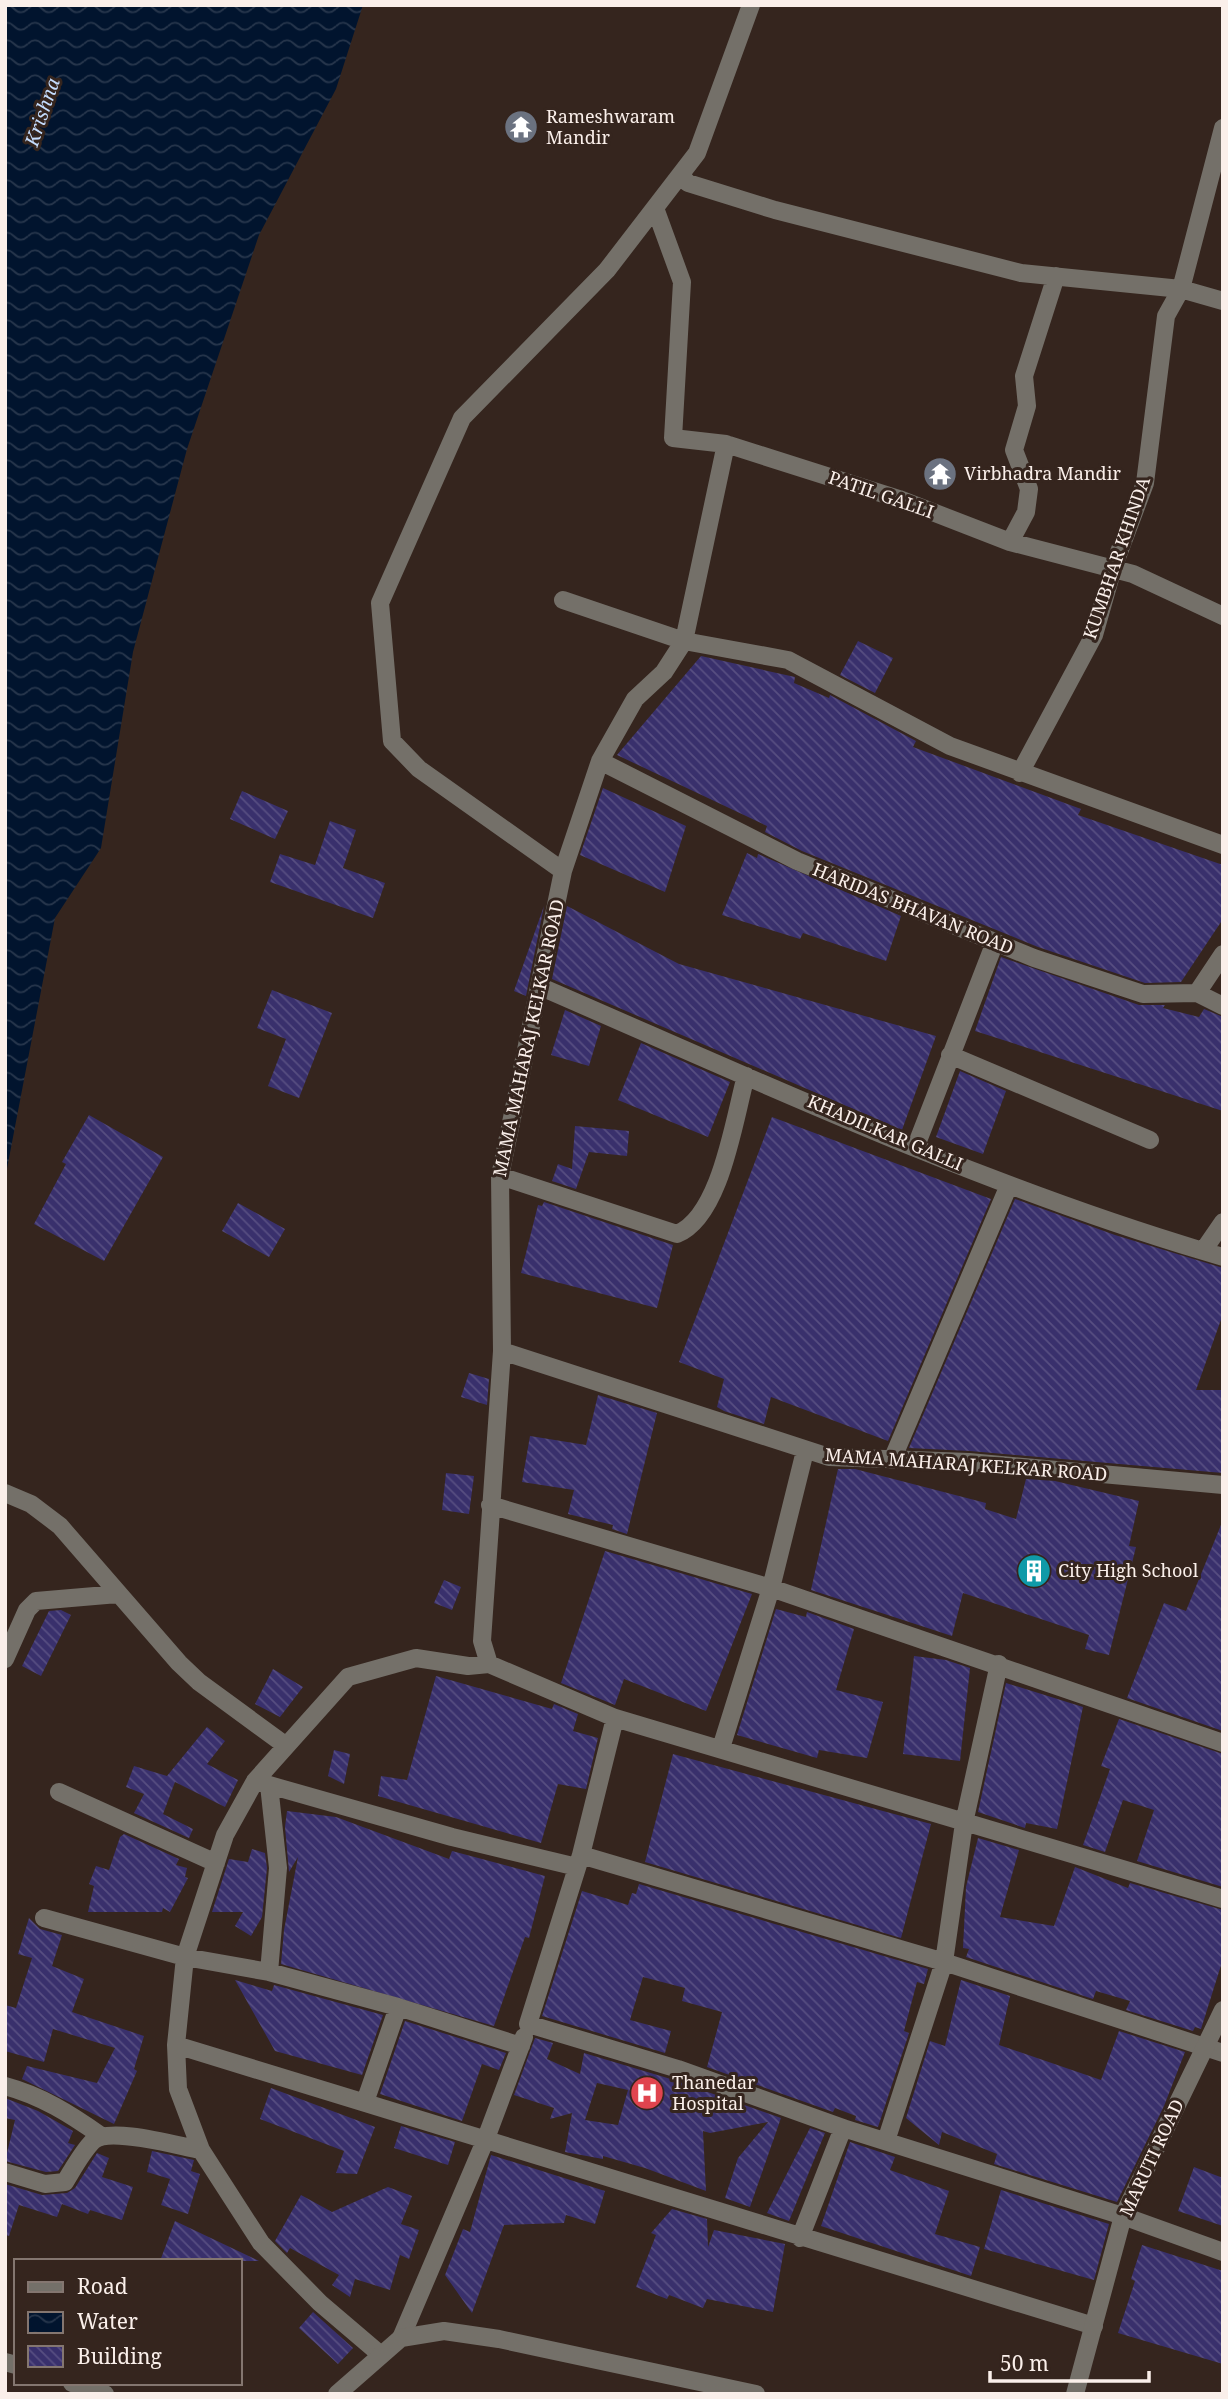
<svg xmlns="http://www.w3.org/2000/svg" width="1228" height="2399" font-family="'Noto Serif',serif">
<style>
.water{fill:url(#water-waves)}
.building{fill:url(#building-back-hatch);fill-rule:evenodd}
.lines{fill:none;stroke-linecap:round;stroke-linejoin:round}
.minor{stroke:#747069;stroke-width:18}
.tertiary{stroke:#747069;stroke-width:18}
.labels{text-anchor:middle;stroke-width:6;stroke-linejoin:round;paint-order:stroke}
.poi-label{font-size:18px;fill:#faefea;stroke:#35251e;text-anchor:start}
.street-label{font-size:18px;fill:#faefea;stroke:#35251e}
.water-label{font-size:19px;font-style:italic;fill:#c4dcfd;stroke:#35251e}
</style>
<defs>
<pattern id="water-waves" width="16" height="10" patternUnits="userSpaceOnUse" patternTransform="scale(1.75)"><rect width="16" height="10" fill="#01142e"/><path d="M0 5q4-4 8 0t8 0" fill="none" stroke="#27364c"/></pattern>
<pattern id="building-back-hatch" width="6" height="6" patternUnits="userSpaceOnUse" patternTransform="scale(1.75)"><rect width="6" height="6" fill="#39306c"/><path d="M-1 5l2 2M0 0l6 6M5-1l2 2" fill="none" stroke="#574e81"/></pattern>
</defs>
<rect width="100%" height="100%" fill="#35251e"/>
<!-- water -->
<path class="water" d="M5,5H363L336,89L259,235L187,449L133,652L101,848L55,918L5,1179Z"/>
<!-- building -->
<path class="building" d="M858,641L893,658L875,693L840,675Z
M701,656L795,677L794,683L829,698L830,695L916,741L913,747L1081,809L1078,815L1223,865V919L1181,982L1145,983L1038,947L802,851L765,832L767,826L617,755Z
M603,788L686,826L665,892L580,855Z
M242,791L288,811L275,839L230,819Z
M330,821L356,830L343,868L385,883L373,918L270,882L280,854L315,865Z
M747,853L757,858L758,854L901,916L886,961L803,933L800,939L722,915Z
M544,906L526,996L514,991Z
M567,906L679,964L936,1036L902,1130L552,979Z
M1001,957L1139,1005H1165L1163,1008L1199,1017L1204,1009L1223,1017V1111L975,1031Z
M272,990L332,1013L299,1098L268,1086L286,1039L257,1028Z
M565,1010L601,1026L589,1066L551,1055Z
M641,1043L730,1082L708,1137L618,1100Z
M960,1071L1006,1091L983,1154L936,1137Z
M89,1115L163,1157L104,1261L34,1224L66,1164L62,1162Z
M772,1117L991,1199L888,1441L771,1397L764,1424L724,1411L717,1407L724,1379L679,1362Z
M575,1126L629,1131L627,1156L589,1152L576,1189L552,1181L558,1164L572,1169Z
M1015,1199L1115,1235L1223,1268V1314L1196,1390H1223V1473L970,1451L909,1448Z
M544,1202L673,1245L657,1308L521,1273L538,1205L542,1206Z
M238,1203L285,1229L269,1257L222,1231Z
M469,1373L489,1379L487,1405L461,1397Z
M598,1395L657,1413L627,1534L612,1529L613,1525L568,1514L574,1490L522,1482L530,1436L586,1445Z
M838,1469H855L986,1503L985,1509L1016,1519L1026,1479L1055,1481L1139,1501L1129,1546L1136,1547L1109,1655L1085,1649L1089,1635L963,1593L952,1636L811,1590Z
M446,1473L474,1476L469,1514L442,1510Z
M1223,1520V1731L1127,1698L1164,1603L1186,1611Z
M605,1551L752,1594L706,1711L624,1679L615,1705L561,1683Z
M444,1580L461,1587L452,1610L434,1603Z
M776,1609L806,1617L807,1612L854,1629L836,1690L883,1702L867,1758L819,1750L817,1758L737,1735Z
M61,1610L71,1615L41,1676L22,1666L49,1611Z
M914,1656L946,1660L970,1668L960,1761L903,1754Z
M273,1669L303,1687L280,1717L255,1704Z
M436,1676L552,1709L554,1704L578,1714L573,1731L598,1738L586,1789L558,1784L541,1843L378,1796L381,1776L407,1780Z
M1006,1683L1083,1707L1057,1829L1026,1823L1025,1828L978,1812Z
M1119,1719L1223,1754V1887L1137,1861L1154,1810L1123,1800L1105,1852L1083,1845L1110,1769L1101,1766Z
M207,1727L225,1741L207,1764L238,1780L225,1807L175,1782L163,1814L193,1829L189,1838L134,1813L144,1794L126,1787L134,1766L167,1776Z
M334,1750L350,1754L344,1784L328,1776Z
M673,1754L931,1824L901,1938L645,1862Z
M287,1811L336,1817L449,1859L452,1851L545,1876L529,1938L525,1937L494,2026L281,1964L284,1930L298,1857L289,1872L285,1827Z
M124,1834L179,1859L176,1865L187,1868L185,1877L188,1878L170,1912L163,1908L162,1912H88L94,1886L89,1884L96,1866L109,1870L120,1837Z
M978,1838L1019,1850L1000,1917L1054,1926L1075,1867L1128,1888L1130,1883L1223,1910V1959L1201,2029L1195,2027L1193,2031L1126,2010L1130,2001L1096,1991L1093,1999L966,1957L969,1949L963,1948L966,1887Z
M252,1849L265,1853L267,1868L262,1917L251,1936L235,1926L243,1912H212L229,1859L248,1862Z
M639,1884L928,1969L924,1984L917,1982L904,2031L909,2033L878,2127L855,2120L856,2116L835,2108L833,2112L707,2067L722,2012L682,2001L685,1988L643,1977L630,2020L671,2031L665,2053L542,2016L582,1891L628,1905L632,1893L636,1894Z
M29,1918L40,1929L62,1935L52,1966L84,1979L72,2012L144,2036L134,2069L137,2071L114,2124L22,2079L27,2066L97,2083L115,2048L53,2029L44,2062L5,2051V2005L16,2008L32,1958L18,1954Z
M235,1980L272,1991L274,1985L383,2015L362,2075L275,2051Z
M961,1980L1010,1996L999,2045L1101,2080L1119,2031L1185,2052L1164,2106L1117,2202L994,2164L997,2154L942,2132L939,2145L906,2118L930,2041L945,2046Z
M405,2021L506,2053L499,2070L482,2064L462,2121L380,2094Z
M535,2038L553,2043L547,2059L580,2074L584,2053L674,2080L781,2118L750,2207L725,2198L738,2158L768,2122L710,2133L703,2131L706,2191L645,2168L603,2156V2159L565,2152L572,2113L550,2119L554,2108L514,2095ZM597,2083L628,2090L618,2125L585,2120Z
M271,2088L375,2127L357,2174L336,2173L344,2151L260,2119Z
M5,2098L38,2111L73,2131L68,2143L75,2145L58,2171L46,2172L5,2161L15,2120L5,2118Z
M401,2126L455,2142L448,2165L394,2148Z
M810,2128L825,2133L789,2221L767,2213Z
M850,2142L895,2157L890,2170L949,2191L935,2234L980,2247L971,2276L821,2226Z
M152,2151L194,2160L191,2171L200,2174L188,2214L161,2205L170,2179L147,2172Z
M97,2153L109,2158L102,2177L133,2187L122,2220L90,2210L88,2214L62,2204L57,2217L19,2205L9,2236L5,2235V2184L42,2195L67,2193L75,2188Z
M491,2155L605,2191L595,2224L566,2215L564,2223L504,2225L472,2313L445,2275L463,2229L470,2232Z
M1194,2167L1223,2178V2226L1178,2211Z
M388,2187L412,2196L401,2224L419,2230L409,2259L400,2255L390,2290L355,2279L350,2297L332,2285L339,2275L290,2248L287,2253L275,2241L301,2195L332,2212Z
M1001,2190L1109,2224L1094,2280L984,2249Z
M672,2209L707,2219L708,2247L714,2230L785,2244L773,2312L707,2299L703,2308L669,2295L667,2299L636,2287L656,2235L651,2233Z
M175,2221L259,2261H160Z
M1142,2245L1223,2271V2364L1118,2333L1135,2281L1131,2279Z
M313,2312L353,2348L338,2364L299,2328Z"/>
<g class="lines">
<!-- minor -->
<path class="minor" d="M680,175L688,183L775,210L1021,273L1181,289L1223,301
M655,208L682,282L673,438L726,444
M1010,542L1026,512L1029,489L1014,450L1027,406L1024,376L1056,276
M563,600L684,641L726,444L899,499L1010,542L1133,574L1223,616
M600,761L797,861L1034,958L1143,994L1197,993L1223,954
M1020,773L1094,635L1113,568L1145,483L1166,316L1181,289L1223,128
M1223,845L950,746L788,660L684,641L664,672L635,699L600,761L563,871L500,1176L502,1351L829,1457L969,1462L1223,1485
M563,871L419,769L392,741L380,603L462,418L607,270L697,153L751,5
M541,987C758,1081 976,1183 1203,1251L1223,1222
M1197,993L1223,1006
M950,1055L1150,1140
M916,1146L995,942
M500,1176L677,1234C721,1216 734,1119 746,1076
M1203,1251L1223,1257
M805,1451L771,1588L1223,1743
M892,1460L1009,1185
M5,1493L31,1504L60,1526L179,1663L199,1682L285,1745
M490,1505L771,1588L721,1748
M5,1659L27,1610L36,1601L118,1594
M489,1664L482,1641L502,1351
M999,1664L964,1823L944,1962L1223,2053
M255,1781L452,1837L577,1867
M269,1785L278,1868L269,1972
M59,1792L216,1863
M581,1855L615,1718
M44,1918L185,1957L269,1972L398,2007L521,2046
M176,2045L1094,2326
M5,2086C42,2096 70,2114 100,2135
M365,2102L398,2007
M886,2141L944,1962L581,1855L528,2024L678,2069L843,2128L1123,2216L1223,2252
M5,2172L45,2184L65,2182C73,2169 82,2152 93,2141C109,2126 178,2146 201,2150
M800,2238L843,2128
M401,2338L485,2141L524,2037
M381,2355L320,2303L261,2243L201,2150L178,2089L176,2045L185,1957L225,1835L255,1781L348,1677L416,1658L468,1666L489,1664L615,1718L1223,1899
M5,2362L16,2365
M72,2383L105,2394"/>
<!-- tertiary -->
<path class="tertiary" d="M337,2394L401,2338L444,2331L499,2339L756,2394
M1075,2394L1123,2216L1223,2010"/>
</g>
<!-- icons -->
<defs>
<g id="temple-disc" transform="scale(1.75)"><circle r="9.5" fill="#6b7280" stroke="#35251e"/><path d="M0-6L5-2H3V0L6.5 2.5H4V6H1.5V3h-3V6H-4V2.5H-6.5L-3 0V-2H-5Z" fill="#fff"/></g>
<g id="building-disc" transform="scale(1.75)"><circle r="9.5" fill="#0f9aa8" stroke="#35251e"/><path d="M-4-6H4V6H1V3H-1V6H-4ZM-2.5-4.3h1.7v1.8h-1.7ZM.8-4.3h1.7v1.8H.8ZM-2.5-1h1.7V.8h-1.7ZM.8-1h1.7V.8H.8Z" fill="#fff"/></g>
<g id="hospital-disc" transform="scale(1.75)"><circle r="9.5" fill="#e0444e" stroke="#35251e"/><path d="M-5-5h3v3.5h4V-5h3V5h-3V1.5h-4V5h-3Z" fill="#fff"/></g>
</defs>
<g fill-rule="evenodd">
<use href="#temple-disc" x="521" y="127"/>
<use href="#temple-disc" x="940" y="474"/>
<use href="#building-disc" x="1034" y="1571"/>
<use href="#hospital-disc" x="647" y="2093"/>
</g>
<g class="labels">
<!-- poi labels -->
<g class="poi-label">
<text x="546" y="123">Rameshwaram<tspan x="546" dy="21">Mandir</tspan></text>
<text x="964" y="480">Virbhadra Mandir</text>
<text x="1058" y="1577">City High School</text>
<text x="672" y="2089">Thanedar<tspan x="672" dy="21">Hospital</tspan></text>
</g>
<!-- street labels -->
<g class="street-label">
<text transform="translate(881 495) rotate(19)" y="6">PATIL GALLI</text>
<text transform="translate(1117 558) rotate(-71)" y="6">KUMBHAR KHINDA</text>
<text transform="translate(913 909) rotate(22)" y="6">HARIDAS BHAVAN ROAD</text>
<text transform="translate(529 1038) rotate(-78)" y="6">MAMA MAHARAJ KELKAR ROAD</text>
<text transform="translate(885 1133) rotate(23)" y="6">KHADILKAR GALLI</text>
<text transform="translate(966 1465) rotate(4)" y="6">MAMA MAHARAJ KELKAR ROAD</text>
<text transform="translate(1152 2158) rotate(-65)" y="6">MARUTI ROAD</text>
</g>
<!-- water labels -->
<g class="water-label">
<text transform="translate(42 112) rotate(-71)" y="7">Krishna</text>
</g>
</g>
<!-- border -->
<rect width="1228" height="2399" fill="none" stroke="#faefea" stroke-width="14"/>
<!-- legend -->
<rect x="14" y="2259" width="228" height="126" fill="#35251e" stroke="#847670" stroke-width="2"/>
<rect x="28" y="2282" width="35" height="10" fill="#747069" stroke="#847670" stroke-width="2"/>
<text x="77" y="2294" font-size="21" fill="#faefea">Road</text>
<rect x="28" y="2312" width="35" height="21" fill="url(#water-waves)" stroke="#847670" stroke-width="2"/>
<text x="77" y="2329" font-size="21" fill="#faefea">Water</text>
<rect x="28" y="2346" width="35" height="21" fill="url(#building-back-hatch)" stroke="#847670" stroke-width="2"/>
<text x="77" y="2364" font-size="21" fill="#faefea">Building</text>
<!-- scale -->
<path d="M990 2371v10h159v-10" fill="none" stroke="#faefea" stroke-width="3.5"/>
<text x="1000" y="2371" font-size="21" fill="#faefea" stroke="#35251e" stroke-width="5" paint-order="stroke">50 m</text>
</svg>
